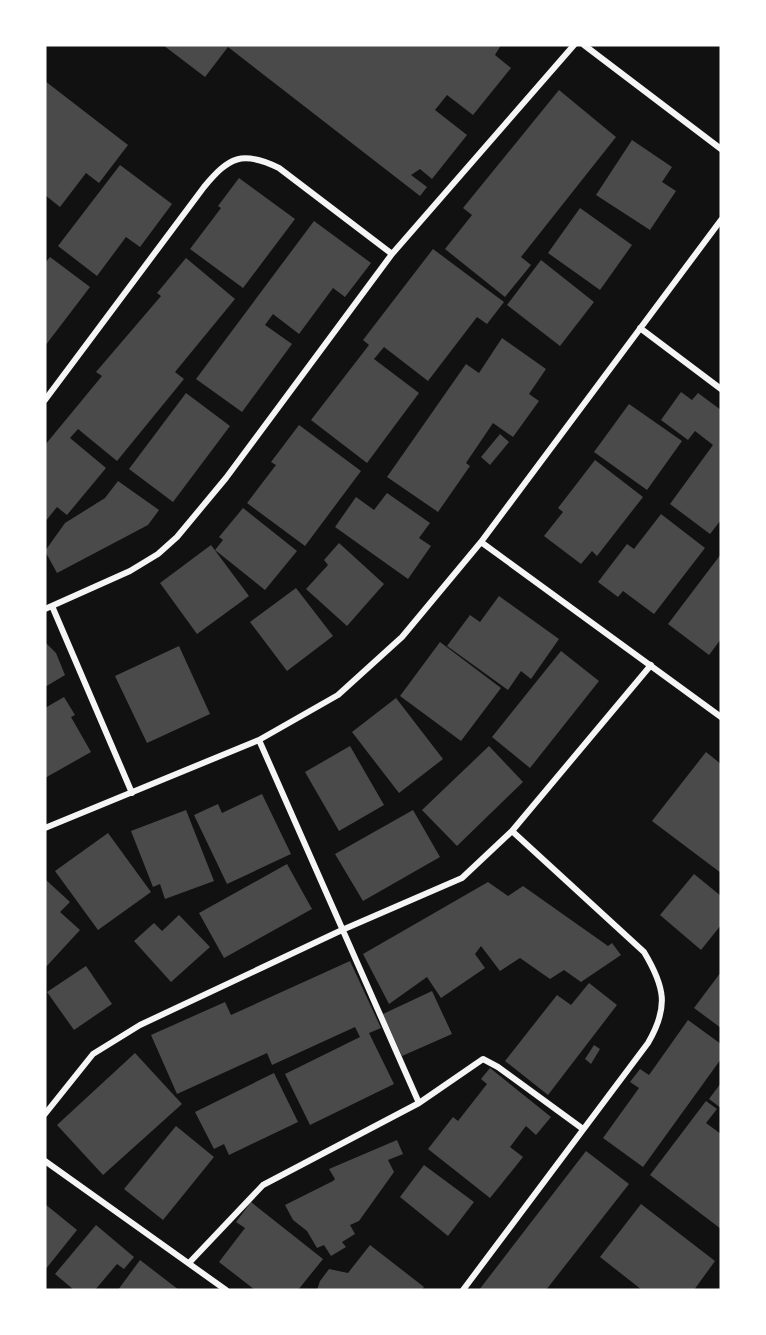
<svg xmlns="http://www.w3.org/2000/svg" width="766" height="1335" font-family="'Noto Sans',sans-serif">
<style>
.building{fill:#4a4a4a}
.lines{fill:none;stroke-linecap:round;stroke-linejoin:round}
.minor{stroke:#f5f5f5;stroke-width:6}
</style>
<rect width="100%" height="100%" fill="#111"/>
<!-- building -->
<path class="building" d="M163,45H501L495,55L511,68L473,115L447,95L435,110L467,135L432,179L420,169L411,175L427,187L420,196L228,47L205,77Z
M45,81L128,145L99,183L86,173L60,207L45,195Z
M559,90L616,137L521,257L531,265L505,297L445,249L472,215L463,208Z
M632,140L672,167L662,182L676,191L650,230L596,195Z
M120,165L172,204L140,247L126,237L97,276L58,246Z
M239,178L295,219L243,288L190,249L221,208L218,206Z
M580,208L632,245L600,290L548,253Z
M314,221L371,263L345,297L333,288L299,334L273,314L265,325L292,344L242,412L196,379Z
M433,249L504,302L487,324L477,317L428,381L384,347L374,359L419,393L367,463L311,420L369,345L363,340Z
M50,257L90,287L45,346V263Z
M186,258L235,299L175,372L184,379L117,461L78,429L70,438L106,468L67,515L57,507L45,522V445L102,376L96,372L161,296L157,293Z
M541,260L594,302L560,346L507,305Z
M502,338L546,369L529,394L539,401L513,437L493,423L466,463L470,466L438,512L387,477L466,364L479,373Z
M681,392L692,400L698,393L721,410V520L710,534L670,504L713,445L695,431L688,440L661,420Z
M186,393L230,426L173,502L129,469Z
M629,404L682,441L647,490L594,452Z
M299,425L361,471L305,546L247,503L276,465L271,462Z
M500,434L509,442L490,465L481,457Z
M595,460L643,497L597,556L592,551L581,564L544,536L563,512L558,508Z
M118,481L159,510L148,525L57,573L45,551L65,523L105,498Z
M387,493L430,523L419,538L431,546L408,579L335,527L356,497L374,510Z
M243,508L297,551L265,590L215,550L223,540L219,537Z
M661,514L705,548L654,614L623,591L618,597L598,582L627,544L634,549Z
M339,543L384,584L347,626L306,589L328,565L324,560Z
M211,545L249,596L197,634L160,583Z
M721,554V639L709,655L668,624Z
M296,588L333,636L287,671L250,622Z
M499,596L559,639L531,679L521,671L508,690L447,646L470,615L480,622Z
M45,642L56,653L65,675L45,687Z
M440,642L501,688L461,741L400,696Z
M179,646L210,714L147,743L115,676Z
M561,651L599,681L530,768L492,737Z
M64,697L75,715L71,717L91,752L45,778V708Z
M396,698L443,759L399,793L352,732Z
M350,746L384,805L339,831L305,772Z
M489,746L523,782L457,846L422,810Z
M706,752L721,764V873L652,821Z
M262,794L291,854L227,884L194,815L218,804L222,813Z
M186,810L214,881L165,899L160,884L153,887L131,831Z
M413,810L440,857L363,901L335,854Z
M108,833L151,892L98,930L55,871Z
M287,864L312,909L224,958L199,913Z
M694,874L721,896V925L701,950L660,915Z
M45,879L70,902L60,912L80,930L45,968Z
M488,882L508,896L523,886L608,946L612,943L621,955L581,982L564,970L550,979L520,958L500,971L481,946L475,954L485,968L441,998L427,977L389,1004L363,954Z
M179,915L210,947L171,982L134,941L154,923L162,931Z
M350,961L381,1028L369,1033L394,1084L310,1125L285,1074L360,1037L355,1027L272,1065L267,1053L177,1094L151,1035L225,1002L231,1015Z
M86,966L112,1004L74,1030L47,992Z
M721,972V1028L694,1008Z
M589,983L617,1005L548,1095L505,1061L557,995L571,1005Z
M432,991L452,1034L402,1056L383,1014Z
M688,1020L721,1044V1059L643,1167L603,1138L639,1088L630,1082L640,1069L649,1075Z
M594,1045L600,1049L591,1064L585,1059Z
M135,1053L182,1104L103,1175L57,1125Z
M490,1068L551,1117L536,1135L526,1126L510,1147L523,1157L490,1198L428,1149L453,1117L458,1121L487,1084L481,1079Z
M274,1073L298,1122L229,1155L224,1144L214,1149L195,1112Z
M721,1083V1108L709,1099Z
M706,1101L717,1109L706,1123L721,1134V1229L650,1175Z
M176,1126L214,1157L163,1220L124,1189Z
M397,1140L403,1154L388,1160L394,1172L359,1221L350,1225L355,1234L342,1242L346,1247L331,1256L324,1245L317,1248L307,1231L293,1220L285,1205L333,1181L335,1179L329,1169Z
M586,1151L629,1184L546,1290H479Z
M424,1165L474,1202L448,1236L400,1197Z
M251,1202L323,1259L298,1290H255L219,1262L245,1228L236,1222Z
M45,1204L77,1230L45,1270Z
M641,1204L715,1261L694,1290H642L600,1257Z
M96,1225L134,1257L124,1269L117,1264L95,1290H74L55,1274Z
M370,1245L424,1287L421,1290H317L320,1281L329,1269L348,1273Z
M140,1260L179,1290H118Z"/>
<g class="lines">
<!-- minor -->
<path class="minor" d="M584,45L721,149
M640,328L721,389
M45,400L204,187C229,157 242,150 279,168L392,254
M481,542L721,717
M52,606L132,793
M45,609L130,571L158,554L177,537L226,478L392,254L574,45
M259,740L419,1103
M45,828L259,740L338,695L402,637L481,542L721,220
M45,1114L93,1054L140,1025L342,930L462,878L512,831L651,665
M45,1161L226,1290
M189,1263L263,1185L419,1103L483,1059L498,1067L583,1129
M463,1290L648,1043C669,1007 665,987 644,952L512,831"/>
</g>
<!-- border -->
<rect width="766" height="1335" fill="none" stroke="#ffffff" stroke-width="93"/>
</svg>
